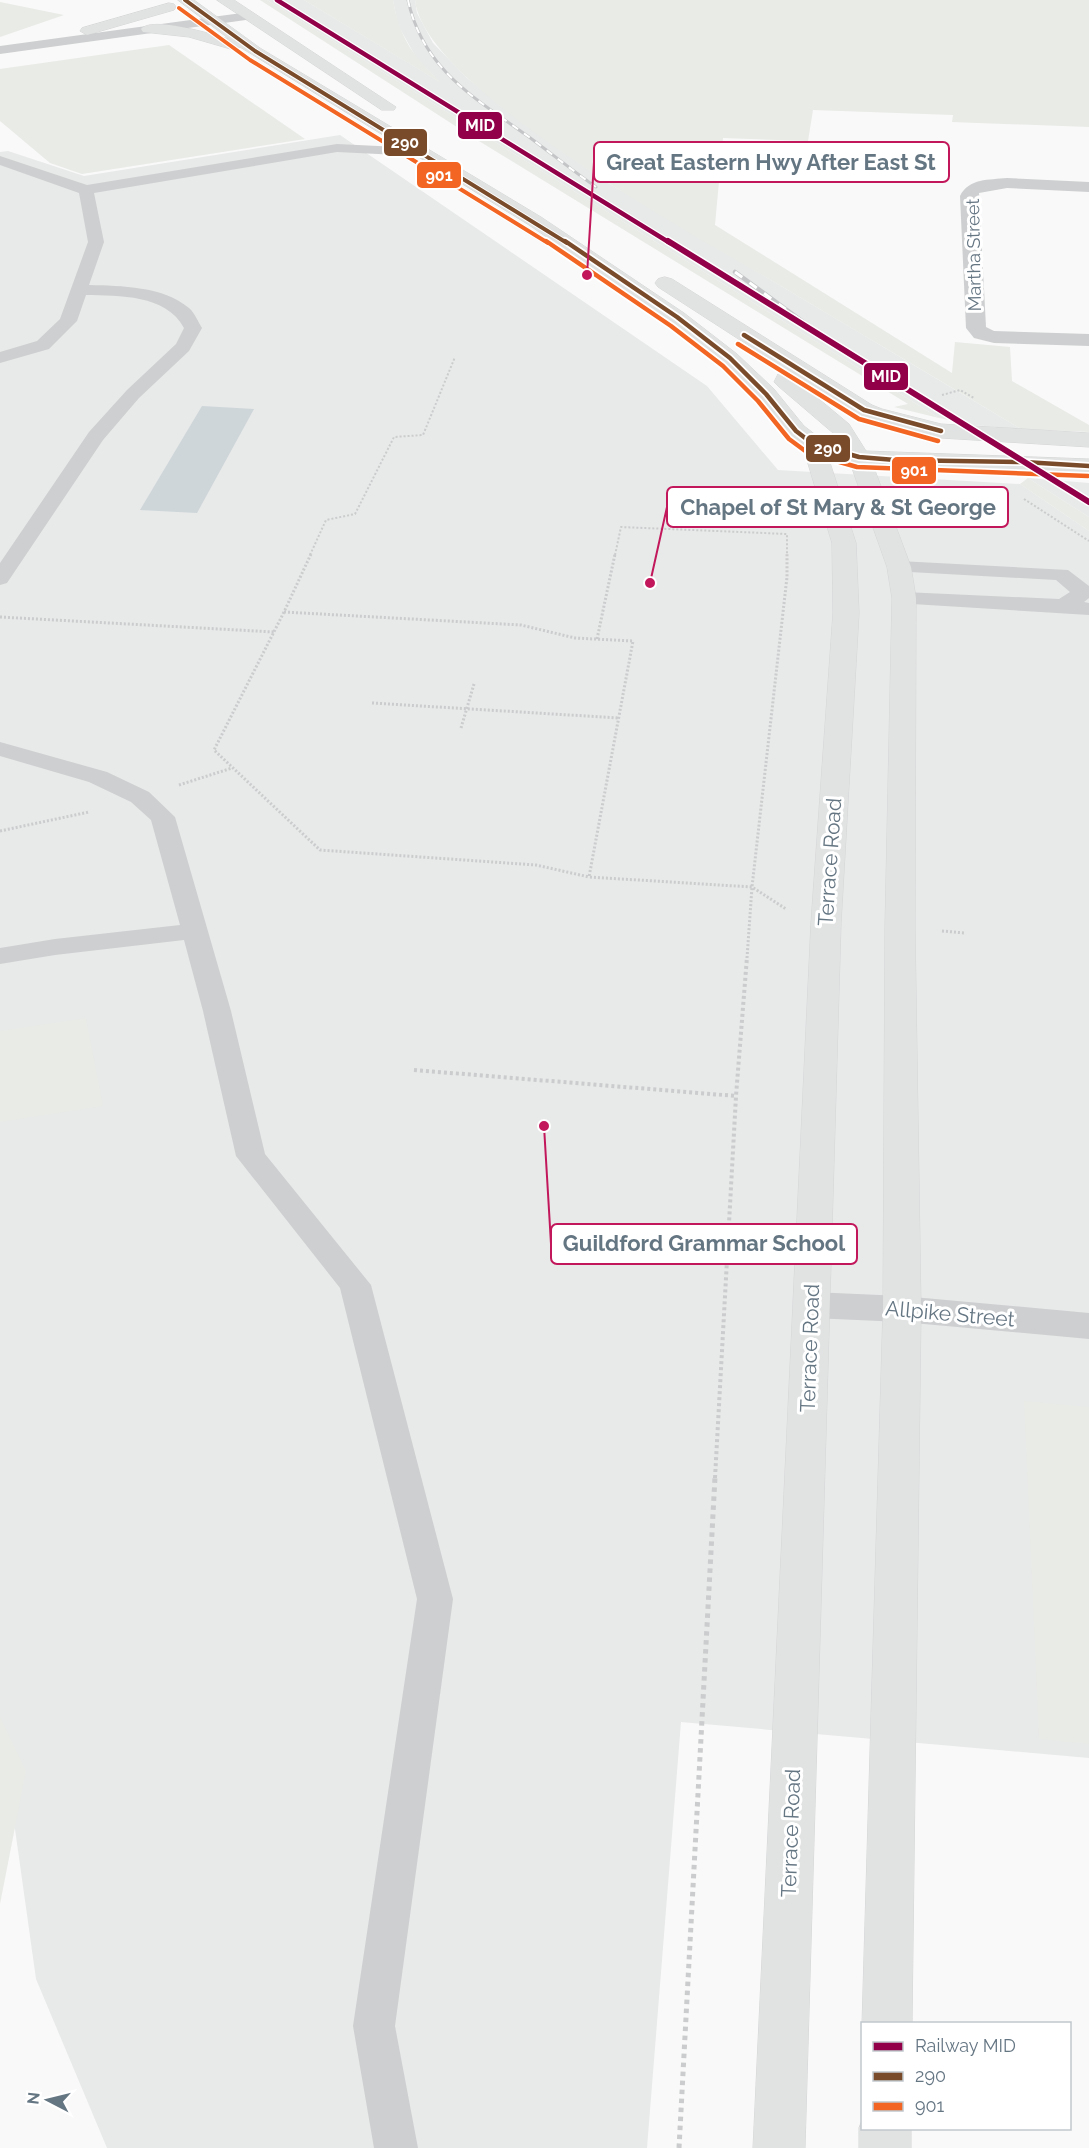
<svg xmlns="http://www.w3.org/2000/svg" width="1089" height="2148" font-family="Raleway,sans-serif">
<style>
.built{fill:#e8e9e9}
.green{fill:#e8ebe6}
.water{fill:#ced6d9}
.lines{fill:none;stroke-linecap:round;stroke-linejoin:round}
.secondary-casing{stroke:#d5d6d7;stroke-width:1}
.highway-casing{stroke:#d5d6d6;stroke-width:1}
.path-far3{stroke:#cbcccd;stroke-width:2;stroke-dasharray:2 2;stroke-linecap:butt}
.path-far2{stroke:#cbcccd;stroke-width:3;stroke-dasharray:2 2;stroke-linecap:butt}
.path-far1{stroke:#cbcccd;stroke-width:4;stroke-dasharray:3 3;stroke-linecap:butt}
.path{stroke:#cbcccd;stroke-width:5;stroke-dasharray:4.5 4.5;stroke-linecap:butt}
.lane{fill:#cecfd0;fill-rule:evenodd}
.street{fill:#cecfd0;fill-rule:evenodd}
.secondary{fill:#e1e2e2;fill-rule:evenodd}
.highway{fill:#e1e2e2;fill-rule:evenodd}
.rail-far1-casing{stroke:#c3c5c6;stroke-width:3}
.rail-casing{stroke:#c3c5c6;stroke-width:4.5}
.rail-far1{stroke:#fff;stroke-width:2;stroke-dasharray:7;stroke-linecap:butt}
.rail{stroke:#fff;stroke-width:3;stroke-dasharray:9;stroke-linecap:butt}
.bus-1-far1-casing{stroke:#fff;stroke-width:6}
.bus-1-casing{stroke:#fff;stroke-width:8}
.bus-2-far1-casing{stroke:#fff;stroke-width:6}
.bus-2-casing{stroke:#fff;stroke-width:8}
.bus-1-far1{stroke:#7a4b2a;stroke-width:4}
.bus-1{stroke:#7a4b2a;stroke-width:4.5}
.bus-2-far1{stroke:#f26522;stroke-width:4}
.bus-2{stroke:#f26522;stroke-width:4.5}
.rail-1-far1-casing{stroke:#fff;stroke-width:7}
.rail-1-casing{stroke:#fff;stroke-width:9}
.rail-1-far1{stroke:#910048;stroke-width:4.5}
.rail-1{stroke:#910048;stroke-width:6}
.labels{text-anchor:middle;stroke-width:6;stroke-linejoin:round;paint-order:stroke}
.far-street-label{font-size:18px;fill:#657683;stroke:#fff}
.street-label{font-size:21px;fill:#657683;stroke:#fff}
.leader{fill:none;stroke:#c2185b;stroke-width:2}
.callout-dot{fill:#c2185b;stroke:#fff;stroke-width:2}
.callout{fill:#fff;stroke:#c2185b;stroke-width:2}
.callout-label{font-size:22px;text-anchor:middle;font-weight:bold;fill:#657683}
.line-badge{stroke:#fff;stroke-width:2}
.badge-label{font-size:16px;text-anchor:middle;font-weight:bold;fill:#fff}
</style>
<rect width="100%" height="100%" fill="#f9f9f9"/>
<!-- built -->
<path class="built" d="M267,0H304L440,82L417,59L398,25L393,0H415L417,13L433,43L467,78L524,124L603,180L1021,429L973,425L939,418Z
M340,135L707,386L778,470L1020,484L1089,531V1758L681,1722L647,2148H107L36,1979L0,1722V152L8,151L84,176Z
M1028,478L1089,483V517Z"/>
<!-- green -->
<path class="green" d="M260,0H267L939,418L894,407L908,404L474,138Z
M304,0H393C400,40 414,57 443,84Z
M415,0H1089V127L952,122L953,115L813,110L808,141L723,138L715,225L952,373L955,342L1010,347L1012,381L1089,425V432L1021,429C944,383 868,338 791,292C712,245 424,90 415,0Z
M0,2L64,15L0,37Z
M169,45L305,139L82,174L50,163L0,121V69Z
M1028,478L1089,517V531L1020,484Z
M86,1018L103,1106L0,1122V1031Z
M1024,1401L1089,1407V1744L1039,1739Z
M0,1717L26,1771L0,1904Z"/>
<!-- water -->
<path class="water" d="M202,406L254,409L197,513L140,510Z"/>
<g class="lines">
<!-- secondary casing -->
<g class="secondary-casing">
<path id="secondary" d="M813,437L821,439L824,444L856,543L859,613L841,923L805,2148H753L811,923L833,613L832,543L802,444L805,439Z
M859,450L867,452L870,457L911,567L916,598L915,928L921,1309L912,2024H862L883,1309L885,928L892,598L887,567L848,457L851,452Z
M862,2121V2128H911V2148H859V2128Z"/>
</g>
<!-- highway casing -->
<g class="highway-casing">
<path id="highway" d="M178,0H194L260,48L541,217L684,313L737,354L774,389L804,426L821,439L840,445L833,433L778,386L774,382L778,374L785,372L792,374L796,380L849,424L866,451L1089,459V473L859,464L805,449L788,436L758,399L723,362L670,321L529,225L240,47L234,50L189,37L143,32L141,29C152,16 212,34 229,39Z
M217,0H234L396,107L394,110H382Z
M169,3L174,4L176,7L174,10L87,35L80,31L82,28Z
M665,277L672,279L872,405L882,409L941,424L1089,433V447L941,438L866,419L856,415L658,287L655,283L658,279Z"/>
</g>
<!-- path-far3 -->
<path class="path-far3" d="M942,395L960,390L974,398
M1024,499L1089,541
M310,555L326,520L355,514L394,437L423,435L455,357
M615,555L621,527L787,534V555"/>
<!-- path-far2 -->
<path class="path-far2" d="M311,554L284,612L214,750L320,850L536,865L589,877
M284,612L521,625L575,638L633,641L589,877L752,887L786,909
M0,617L274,632
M597,639L615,554
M372,703L619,718
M461,728L474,684
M179,785L232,768
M0,831L89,812
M942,931L965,933
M747,958L752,887L787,577V554"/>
<!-- path-far1 -->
<path class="path-far1" d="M414,1070L736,1096
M715,1478L736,1096L747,957"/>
<!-- path -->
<path class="path" d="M679,2148L715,1477"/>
<!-- lane -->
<path class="lane" d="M249,12L255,16L253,19L0,54V46Z
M337,144L419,148L426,152L419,156L337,152L94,193L104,242L89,285C121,286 163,286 189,308C195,313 198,322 202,328L189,351L139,398L103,440L7,583L0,585V563L89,432L127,390L176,344L184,328C166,294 119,296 86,295L77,321L49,349L0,363V352L37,341L60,319L88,242L79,193L0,165V156L87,185Z
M899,561L1068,570L1089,586V598L1084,602L1089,603V615L896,603L893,598L896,593L904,592L1059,599L1070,592L1056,580L892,571L889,567L892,563Z
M0,742L107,772L149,792L175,817L231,1011L265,1154L371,1285L453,1599L395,2026L418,2148H374L353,2026L417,1599L340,1288L236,1156L203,1011L184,940L55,955L0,964V948L55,939L180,925L151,820L131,802L89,782L0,756Z"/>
<!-- street -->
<path class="street" d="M1007,178L1089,182V192L1007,188L979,193L986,327L994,331L1089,334V346L994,343L974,338L966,328L960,196C969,178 989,180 1007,178Z
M812,1292L902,1296L1089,1313V1339L902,1322L812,1318L799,1314L794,1305L799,1296Z"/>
<!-- secondary -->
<use href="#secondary" class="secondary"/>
<!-- highway -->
<use href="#highway" class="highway"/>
<!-- rail-far1 casing -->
<g class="rail-far1-casing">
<path id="rail-far1" d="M408,0C423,70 475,98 529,137C552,154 573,171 596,187"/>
</g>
<!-- rail casing -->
<g class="rail-casing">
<path id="rail" d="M735,272L829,341"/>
</g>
<!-- rail-far1 -->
<use href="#rail-far1" class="rail-far1"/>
<!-- rail -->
<use href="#rail" class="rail"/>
<!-- bus-1-far1 casing -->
<g class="bus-1-far1-casing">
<path id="bus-1-far1" d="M185,0L255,51L567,243"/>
</g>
<!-- bus-1 casing -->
<g class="bus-1-casing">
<path id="bus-1" d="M565,241L677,317L730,358L766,394L796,431L813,444L859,457L895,460L1024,462L1089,466
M744,335L864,410L941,431"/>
</g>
<!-- bus-2-far1 casing -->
<g class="bus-2-far1-casing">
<path id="bus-2-far1" d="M179,8L250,60L548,243"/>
</g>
<!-- bus-2 casing -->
<g class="bus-2-casing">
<path id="bus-2" d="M546,241L671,326L723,366L758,401L789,439L808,453L857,467L1088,476
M738,344L859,419L938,441"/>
</g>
<!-- bus-1-far1 -->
<use href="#bus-1-far1" class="bus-1-far1"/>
<!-- bus-1 -->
<use href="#bus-1" class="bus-1"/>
<!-- bus-2-far1 -->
<use href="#bus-2-far1" class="bus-2-far1"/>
<!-- bus-2 -->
<use href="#bus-2" class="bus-2"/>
<!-- rail-1-far1 casing -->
<g class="rail-1-far1-casing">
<path id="rail-1-far1" d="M277,0L670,243"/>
</g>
<!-- rail-1 casing -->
<g class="rail-1-casing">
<path id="rail-1" d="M668,241L1089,502"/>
</g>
<!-- rail-1-far1 -->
<use href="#rail-1-far1" class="rail-1-far1"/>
<!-- rail-1 -->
<use href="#rail-1" class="rail-1"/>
</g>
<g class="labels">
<!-- far-street labels -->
<g class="far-street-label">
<text transform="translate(974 255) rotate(-91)" y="6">Martha Street</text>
</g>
<!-- street labels -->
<g class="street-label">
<text transform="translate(830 862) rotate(-86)" y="7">Terrace Road</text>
<text transform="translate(950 1314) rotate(5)" y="7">Allpike Street</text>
<text transform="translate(810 1348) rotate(-88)" y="7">Terrace Road</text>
<text transform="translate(791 1833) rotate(-88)" y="7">Terrace Road</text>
</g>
</g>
<!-- callouts -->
<path class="leader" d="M587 275L594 162M650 583L667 507M544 1126L551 1244"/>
<g class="callout-dot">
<circle cx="587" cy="275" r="6"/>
<circle cx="650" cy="583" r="6"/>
<circle cx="544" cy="1126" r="6"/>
</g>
<g class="callout">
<rect x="594" y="142" width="355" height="40" rx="6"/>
<rect x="667" y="487" width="341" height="40" rx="6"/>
<rect x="551" y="1224" width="306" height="40" rx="6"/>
</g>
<g class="callout-label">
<text x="771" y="170">Great Eastern Hwy After East St</text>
<text x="838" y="515">Chapel of St Mary &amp; St George</text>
<text x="704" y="1251">Guildford Grammar School</text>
</g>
<g class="line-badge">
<rect x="457" y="111" width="46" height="29" rx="6" fill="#910048"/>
<rect x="383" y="128" width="45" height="29" rx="6" fill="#7a4b2a"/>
<rect x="416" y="161" width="46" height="28" rx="6" fill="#f26522"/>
<rect x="863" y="362" width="46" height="29" rx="6" fill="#910048"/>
<rect x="805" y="434" width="46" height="29" rx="6" fill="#7a4b2a"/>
<rect x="891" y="456" width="46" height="29" rx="6" fill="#f26522"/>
</g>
<g class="badge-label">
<text x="480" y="131">MID</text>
<text x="405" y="148">290</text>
<text x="439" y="181">901</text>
<text x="886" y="382">MID</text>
<text x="828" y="454">290</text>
<text x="914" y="476">901</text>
</g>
<!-- legend -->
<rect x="861" y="2022" width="210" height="108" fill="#ffffff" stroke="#c1c8cd" stroke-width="1.5"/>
<rect x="873" y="2042" width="30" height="9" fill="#910048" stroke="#c1c8cd" stroke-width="1.5"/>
<text x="915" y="2052" font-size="18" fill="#657683">Railway MID</text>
<rect x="873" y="2072" width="30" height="9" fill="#7a4b2a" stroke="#c1c8cd" stroke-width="1.5"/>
<text x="915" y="2082" font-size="18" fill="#657683">290</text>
<rect x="873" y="2102" width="30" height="9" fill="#f26522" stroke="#c1c8cd" stroke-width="1.5"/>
<text x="915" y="2112" font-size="18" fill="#657683">901</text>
<!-- north arrow -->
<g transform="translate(48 2100) rotate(277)" stroke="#ffffff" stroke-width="4.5" paint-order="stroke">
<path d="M0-4.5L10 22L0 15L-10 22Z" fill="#657683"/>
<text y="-9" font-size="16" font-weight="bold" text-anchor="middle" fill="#657683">N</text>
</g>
</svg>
